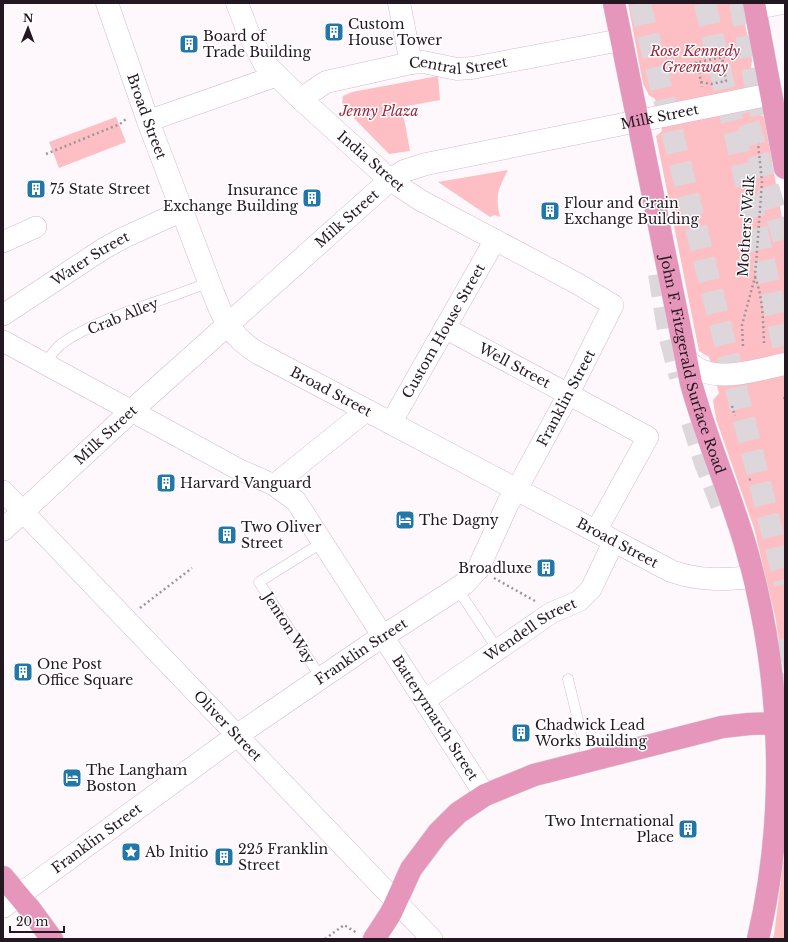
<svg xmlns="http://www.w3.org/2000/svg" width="788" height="942" font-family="'Libre Baskerville',serif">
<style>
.green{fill:#fdbfc3}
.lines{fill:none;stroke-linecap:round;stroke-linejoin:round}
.motorway-tunnel{stroke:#ddd6db;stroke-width:22;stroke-dasharray:22 11;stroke-linecap:butt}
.service-casing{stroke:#d7b9cf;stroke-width:11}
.minor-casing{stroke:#d7b9cf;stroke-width:22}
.tertiary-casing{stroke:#d7b9cf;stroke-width:23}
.secondary-casing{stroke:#d7b9cf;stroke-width:23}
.primary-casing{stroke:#d7d5d7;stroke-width:23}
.path{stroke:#9e969c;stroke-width:2.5;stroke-dasharray:2 3;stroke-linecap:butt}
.service{stroke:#fff;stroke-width:10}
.minor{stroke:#fff;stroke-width:21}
.tertiary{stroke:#fff;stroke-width:22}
.secondary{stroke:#fff;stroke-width:22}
.primary{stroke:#e695bb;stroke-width:22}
.labels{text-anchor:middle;stroke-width:3;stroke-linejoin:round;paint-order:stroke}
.poi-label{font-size:14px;fill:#231821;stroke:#fff;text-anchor:start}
.park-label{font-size:14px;font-style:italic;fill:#9a253c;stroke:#fff}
.street-label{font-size:14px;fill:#231821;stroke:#fff}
</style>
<rect width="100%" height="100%" fill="#fef8fc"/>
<!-- green -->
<path class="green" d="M628,3H741L752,60L750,77L758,114L763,116L765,122L785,235V678L775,616L754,528L716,419L713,400L719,393L709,357L699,351L656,136L662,131L655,99L649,95L643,84Z
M438,76L440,100L402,107L410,151L389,154L342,106L343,96L352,92Z
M116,117L126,142L59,168L49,142Z
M508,170C498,189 495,196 500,217L495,215L490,217L438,182Z
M785,848V939H772L774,935Z"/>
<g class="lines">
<!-- motorway-tunnel -->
<path class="motorway-tunnel" d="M640,3L785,584
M705,3L785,353
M740,3L761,115
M739,92L785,243
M659,274L668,330L680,377
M692,422L705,463L723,509
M773,642L785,681"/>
<!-- service casing -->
<g class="service-casing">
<path id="service" d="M45,363C50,357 55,349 61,344C105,314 160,303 209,282
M457,588L498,650
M321,678L259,582L323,542
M568,679L588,761"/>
</g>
<!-- minor casing -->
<g class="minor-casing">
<g id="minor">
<path d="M755,9L785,3"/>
<path d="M148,121L276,76"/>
<path d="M390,180L420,200L578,284L613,305L568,395L517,489"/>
<path d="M3,242L36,227"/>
<path id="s1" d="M3,315L103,249L123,238L182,211"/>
<path id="s2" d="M445,328L648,437L596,531"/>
<path id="s3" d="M3,341L238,469L274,485L296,501L485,795"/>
<path id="s4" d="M391,423L495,240"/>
<path d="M274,485L367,410"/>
<path id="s5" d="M3,491L432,939"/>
<path id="s6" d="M425,700L551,613L579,601L591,589L614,541"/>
</g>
</g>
<!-- tertiary casing -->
<g class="tertiary-casing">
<path id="tertiary" d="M686,359C709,387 755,370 785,364"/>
</g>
<!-- secondary casing -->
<g class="secondary-casing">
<g id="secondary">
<path id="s7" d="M107,3L148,121L209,282C222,315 227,334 258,353L671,571C699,581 724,580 754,577"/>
<path d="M237,3L248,32L264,63L301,99L390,180"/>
<path d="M399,3L411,63"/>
<path id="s8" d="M301,99L326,82L411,63L423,62L457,69L472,68L621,40"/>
<path id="s9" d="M3,530L140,403L390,180L404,171L426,164L771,94"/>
<path id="s10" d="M3,907L236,736L368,646L464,584L478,569L508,503L517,489"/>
</g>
</g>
<!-- primary casing -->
<g class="primary-casing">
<g id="primary">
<path id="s11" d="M614,3L691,383C706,438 729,490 745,544C782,671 788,811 758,939"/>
<path d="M754,3L785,168"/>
<path d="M3,877L30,909L52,939"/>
<path d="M374,939L391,913L411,869L438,833L458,813L485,795L534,775L722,727L749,724L785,723"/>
</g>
</g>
<!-- path -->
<path class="path" d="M697,62L702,87
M665,69L742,53
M701,82L711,84L726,81L722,57
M46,154L120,124L126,119
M755,277C763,298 763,321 764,343
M743,346L742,325L755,277L762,182L758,143
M784,397L785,400
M732,406L735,416
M749,480L753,478
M494,578L535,601
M140,608L192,568
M325,939L344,925L357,933"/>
<!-- service -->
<use href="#service" class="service"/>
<!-- minor -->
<use href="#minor" class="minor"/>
<!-- tertiary -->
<use href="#tertiary" class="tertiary"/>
<!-- secondary -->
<use href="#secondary" class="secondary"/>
<!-- primary -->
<use href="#primary" class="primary"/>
</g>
<!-- icons -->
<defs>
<g id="building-square" transform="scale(1)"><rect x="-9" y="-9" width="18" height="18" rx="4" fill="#2177a7" stroke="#fff"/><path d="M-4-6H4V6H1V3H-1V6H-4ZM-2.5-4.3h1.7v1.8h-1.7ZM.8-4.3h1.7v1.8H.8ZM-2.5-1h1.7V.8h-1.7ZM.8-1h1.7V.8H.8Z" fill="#fff"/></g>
<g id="hotel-square" transform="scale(1)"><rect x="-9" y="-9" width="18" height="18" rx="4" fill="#2177a7" stroke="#fff"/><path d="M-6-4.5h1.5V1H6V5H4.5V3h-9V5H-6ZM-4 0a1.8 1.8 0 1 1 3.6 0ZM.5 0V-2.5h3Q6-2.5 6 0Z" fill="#fff"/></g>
<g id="sight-square" transform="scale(1)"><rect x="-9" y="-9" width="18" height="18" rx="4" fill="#2177a7" stroke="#fff"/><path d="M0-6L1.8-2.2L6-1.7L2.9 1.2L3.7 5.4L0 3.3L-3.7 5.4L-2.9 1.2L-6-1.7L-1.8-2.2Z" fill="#fff"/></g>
</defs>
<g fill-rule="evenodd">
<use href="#building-square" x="334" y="32"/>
<use href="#building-square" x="189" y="44"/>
<use href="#building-square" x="36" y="189"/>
<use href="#building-square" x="312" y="198"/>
<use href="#building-square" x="550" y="211"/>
<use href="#building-square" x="166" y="483"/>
<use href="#hotel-square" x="405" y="520"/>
<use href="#building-square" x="227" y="535"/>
<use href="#building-square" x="546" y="568"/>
<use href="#building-square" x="23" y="672"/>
<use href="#building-square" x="521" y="733"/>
<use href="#hotel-square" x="72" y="778"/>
<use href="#building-square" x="688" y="829"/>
<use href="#sight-square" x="131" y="852"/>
<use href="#building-square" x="224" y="857"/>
</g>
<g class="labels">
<!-- poi labels -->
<g class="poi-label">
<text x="348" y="29">Custom<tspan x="348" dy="16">House Tower</tspan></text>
<text x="203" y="41">Board of<tspan x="203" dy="16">Trade Building</tspan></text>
<text x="50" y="194">75 State Street</text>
<text x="298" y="195" text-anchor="end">Insurance<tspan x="298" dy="16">Exchange Building</tspan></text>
<text x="564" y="208">Flour and Grain<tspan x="564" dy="16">Exchange Building</tspan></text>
<text x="180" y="488">Harvard Vanguard</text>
<text x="419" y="525">The Dagny</text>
<text x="241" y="532">Two Oliver<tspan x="241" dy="16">Street</tspan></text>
<text x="532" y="573" text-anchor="end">Broadluxe</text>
<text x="37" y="669">One Post<tspan x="37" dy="16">Office Square</tspan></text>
<text x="535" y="730">Chadwick Lead<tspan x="535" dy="16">Works Building</tspan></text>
<text x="86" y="775">The Langham<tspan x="86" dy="16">Boston</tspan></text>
<text x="674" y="826" text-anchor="end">Two International<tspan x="674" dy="16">Place</tspan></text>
<text x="238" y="854">225 Franklin<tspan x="238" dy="16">Street</tspan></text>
<text x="145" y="857">Ab Initio</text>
</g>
<!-- park labels -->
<g class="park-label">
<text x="695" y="56">Rose Kennedy<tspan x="695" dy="16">Greenway</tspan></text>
<text x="379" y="116">Jenny Plaza</text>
</g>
<!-- street labels -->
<g class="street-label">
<text dy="5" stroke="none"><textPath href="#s8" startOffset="165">Central Street</textPath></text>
<text dy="5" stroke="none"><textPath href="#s7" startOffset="120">Broad Street</textPath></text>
<text dy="5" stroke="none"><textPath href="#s9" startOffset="800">Milk Street</textPath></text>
<text transform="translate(371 161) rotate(41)" y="5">India Street</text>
<text dy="5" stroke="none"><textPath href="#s9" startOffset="464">Milk Street</textPath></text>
<text transform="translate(746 226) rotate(-86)" y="5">Mothers' Walk</text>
<text dy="5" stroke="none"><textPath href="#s1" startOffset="104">Water Street</textPath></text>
<text transform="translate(123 316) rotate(-22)" y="5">Crab Alley</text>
<text dy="5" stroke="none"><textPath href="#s4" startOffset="106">Custom House Street</textPath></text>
<text dy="5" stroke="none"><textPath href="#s11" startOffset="370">John F. Fitzgerald Surface Road</textPath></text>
<text dy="5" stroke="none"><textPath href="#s2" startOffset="79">Well Street</textPath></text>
<text dy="5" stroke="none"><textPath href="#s7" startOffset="468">Broad Street</textPath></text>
<text transform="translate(566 398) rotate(-62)" y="5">Franklin Street</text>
<text dy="5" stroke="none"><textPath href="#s9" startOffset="140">Milk Street</textPath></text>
<text dy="5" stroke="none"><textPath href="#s7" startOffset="792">Broad Street</textPath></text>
<text transform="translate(289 628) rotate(57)" y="5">Jenton Way</text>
<text dy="5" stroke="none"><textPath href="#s6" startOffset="127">Wendell Street</textPath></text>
<text dy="5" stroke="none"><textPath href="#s10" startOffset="440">Franklin Street</textPath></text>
<text dy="5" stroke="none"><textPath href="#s3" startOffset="592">Batterymarch Street</textPath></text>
<text dy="5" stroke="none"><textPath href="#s5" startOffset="325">Oliver Street</textPath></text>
<text dy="5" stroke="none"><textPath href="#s10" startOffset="116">Franklin Street</textPath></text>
</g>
</g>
<!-- border -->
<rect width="788" height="942" fill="none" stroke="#231821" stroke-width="8"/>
<!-- north arrow -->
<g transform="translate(28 28) rotate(1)" stroke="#ffffff" stroke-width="3" paint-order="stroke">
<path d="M0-3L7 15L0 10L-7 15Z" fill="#231821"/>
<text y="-6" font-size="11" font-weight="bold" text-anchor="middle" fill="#231821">N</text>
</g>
<!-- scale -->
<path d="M10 926v6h54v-6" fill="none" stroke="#231821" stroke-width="2"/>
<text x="16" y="926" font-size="12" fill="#231821" stroke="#ffffff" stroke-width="3" paint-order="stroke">20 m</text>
</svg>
